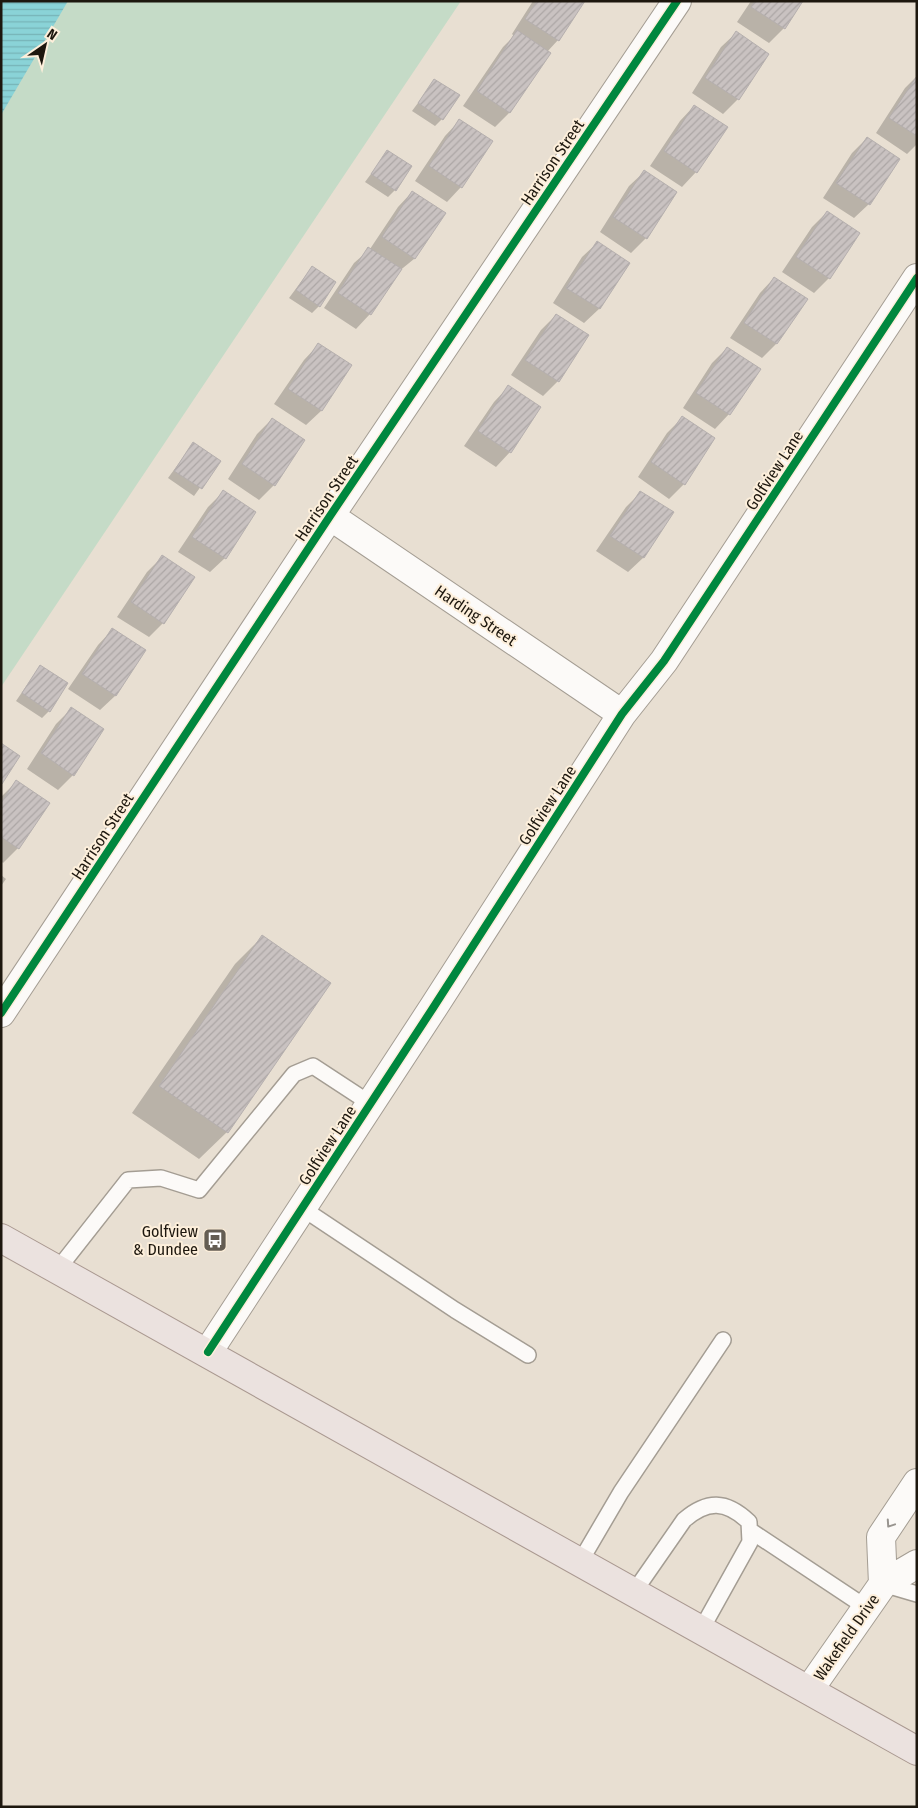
<svg xmlns="http://www.w3.org/2000/svg" width="918" height="1808" font-family="'Fira Sans Condensed',sans-serif">
<style>
.green{fill:#c5dbc7}
.water{fill:url(#water-rules)}
.shadow{fill:#0003}
.building{fill:url(#building-hatch);stroke:#b5afae}
.lines{fill:none;stroke-linecap:round;stroke-linejoin:round}
.service-casing{stroke:#a49d93;stroke-width:18}
.minor-casing{stroke:#a49d93;stroke-width:30}
.primary-casing{stroke:#aa9991;stroke-width:30}
.service{stroke:#fcfaf8;stroke-width:15}
.minor{stroke:#fcfaf8;stroke-width:28}
.primary{stroke:#ebe2df;stroke-width:28}
.cycleway-casing{stroke:#fdefdb;stroke-width:11}
.cycleway{stroke:#00873e;stroke-width:8}
.oneway{stroke:#98948f}
.labels{text-anchor:middle;stroke-width:4;stroke-linejoin:round;paint-order:stroke}
.street-label{font-size:16px;fill:#1d170e;stroke:#fdefdb}
.poi-label{font-size:16px;fill:#1d170e;stroke:#fdefdb;text-anchor:end}
</style>
<defs>
<pattern id="water-rules" width="6" height="5" patternUnits="userSpaceOnUse" patternTransform="scale(1.25)"><rect width="6" height="5" fill="#8ad3d7"/><path d="M0 2.5h6" fill="none" stroke="#77b4b7"/></pattern>
<pattern id="building-hatch" width="6" height="6" patternUnits="userSpaceOnUse" patternTransform="scale(1.25)"><rect width="6" height="6" fill="#c9c2c1"/><path d="M-1 1l2-2M0 6l6-6M5 7l2-2" fill="none" stroke="#aca6a5"/></pattern>
</defs>
<rect width="100%" height="100%" fill="#e8dfd2"/>
<!-- green -->
<path class="green" d="M1,1H461L1,687Z"/>
<!-- water -->
<path class="water" d="M1,1H68L1,115Z"/>
<!-- shadow -->
<path class="shadow" d="M533,1H584L558,40L547,52L509,113L495,127L463,106L503,47L514,36L512,34Z
M751,1H801L784,28L769,43L737,22Z
M736,33L738,99L723,114L692,93L721,47Z
M917,76V144L907,154L876,133L905,88Z
M435,80L442,119L435,126L412,111Z
M694,106L696,172L682,187L650,166L680,121Z
M459,121L461,187L447,202L415,181L445,136Z
M867,138L869,204L854,218L823,198L852,153Z
M388,151L395,190L388,197L365,182Z
M644,172L646,238L631,253L600,232L629,186Z
M412,192L444,213L414,259L398,272L370,314L356,329L324,308L354,263L370,249L398,207Z
M827,212L858,233L829,278L814,293L782,272L812,227Z
M597,243L629,264L599,309L584,323L553,303L582,257Z
M312,267L319,306L312,313L289,298Z
M774,278L806,299L776,344L762,358L730,338L760,293Z
M556,315L587,336L558,381L543,396L511,375L541,330Z
M318,345L350,366L321,411L306,425L274,404L304,360Z
M727,348L729,414L715,429L683,408L712,363Z
M508,387L510,452L496,467L464,446L494,402Z
M682,418L684,484L669,499L638,477L667,433Z
M272,419L304,440L274,485L259,500L228,479L257,434Z
M193,444L219,461L194,496L168,478Z
M223,492L225,558L210,572L178,552L208,507Z
M641,492L672,513L643,558L628,572L596,551L626,507Z
M162,557L163,623L149,637L117,617L147,572Z
M112,630L144,651L115,696L100,710L68,689L98,645Z
M40,666L49,711L42,718L16,701Z
M71,709L73,775L58,790L27,769L56,724Z
M16,782L18,848L3,863L1,861V797Z
M1,875L6,879L1,886Z
M262,937L227,1132L199,1159L132,1113L235,964Z"/>
<!-- building -->
<path class="building" d="M537,1H585L559,41L525,19Z
M755,1H803L785,29L751,7Z
M517,30L551,53L510,113L477,91Z
M736,31L769,54L739,100L705,78Z
M917,76V136L889,118Z
M434,79L460,95L443,120L418,103Z
M694,105L728,127L697,173L664,151Z
M459,119L493,141L462,188L429,166Z
M867,137L900,159L870,205L836,183Z
M387,150L412,166L396,191L371,174Z
M644,170L677,192L647,239L613,217Z
M412,191L446,213L415,259L382,237Z
M827,211L860,233L830,279L796,257Z
M597,241L630,263L600,309L566,288Z
M368,247L402,269L371,315L338,293Z
M312,266L336,282L320,307L296,290Z
M774,277L808,299L777,344L744,323Z
M556,314L589,335L559,382L525,360Z
M318,343L352,365L322,411L288,389Z
M727,347L761,369L730,415L696,393Z
M508,385L541,407L511,453L478,431Z
M682,416L715,438L685,485L651,462Z
M272,418L305,440L275,486L242,464Z
M193,442L221,461L202,489L174,471Z
M223,490L256,512L226,559L192,537Z
M640,491L674,512L644,558L610,536Z
M162,555L195,577L164,624L131,602Z
M112,628L146,650L116,696L82,674Z
M40,665L68,683L50,712L22,693Z
M71,707L104,729L74,776L41,753Z
M1,743L20,756L2,784H1Z
M16,780L50,803L19,849L1,837V803Z
M262,935L331,983L228,1133L159,1086Z"/>
<g class="lines">
<!-- service casing -->
<g class="service-casing">
<path id="service" d="M302,1208L455,1310L528,1355
M58,1269L128,1180L161,1178L199,1190L294,1074L313,1066L371,1104
M751,1531L867,1608
M580,1562L621,1492L723,1340
M883,1584L917,1594
M634,1592L684,1520C707,1500 726,1500 749,1522L750,1542L701,1630"/>
</g>
<!-- minor casing -->
<g class="minor-casing">
<path id="minor" d="M330,516L622,714
M1,1013L330,516L677,1
M208,1352L433,1008L622,714L664,661L917,278
M883,1584L881,1537L917,1483
M809,1690L883,1584L917,1564"/>
</g>
<!-- primary casing -->
<g class="primary-casing">
<path id="primary" d="M1,1238L917,1751"/>
</g>
<!-- service -->
<use href="#service" class="service"/>
<!-- minor -->
<use href="#minor" class="minor"/>
<!-- primary -->
<use href="#primary" class="primary"/>
<!-- cycleway casing -->
<g class="cycleway-casing">
<path id="cycleway" d="M1,1013L330,516L677,1
M208,1352L433,1008L622,714L664,661L917,278"/>
</g>
<!-- cycleway -->
<use href="#cycleway" class="cycleway"/>
</g>
<!-- one-way arrows -->
<defs><path id="oneway-chevron" d="M-2-3.5L2.5 0L-2 3.5" fill="none" stroke-width="1.6" stroke-linecap="round" stroke-linejoin="round" transform="scale(1.25)"/></defs>
<use class="oneway" href="#oneway-chevron" transform="translate(890 1524) rotate(124)"/>
<!-- icons -->
<defs>
<g id="bus-square" transform="scale(1.25)"><rect x="-9" y="-9" width="18" height="18" rx="4" fill="#645d53" stroke="#fdefdb"/><path d="M-5-6H5V4H4V6H2V4H-2V6H-4V4H-5ZM-3.5-4V0h7V-4ZM-3.5 1.2v1.5H-2V1.2ZM2 1.2v1.5H3.5V1.2Z" fill="#fff"/></g>
</defs>
<g fill-rule="evenodd">
<use href="#bus-square" x="215" y="1240"/>
</g>
<g class="labels">
<!-- street labels -->
<g class="street-label">
<text transform="translate(552 162) rotate(-56)" y="6">Harrison Street</text>
<text transform="translate(774 470) rotate(-57)" y="6">Golfview Lane</text>
<text transform="translate(326 498) rotate(-56)" y="6">Harrison Street</text>
<text transform="translate(476 615) rotate(34)" y="6">Harding Street</text>
<text transform="translate(547 805) rotate(-57)" y="6">Golfview Lane</text>
<text transform="translate(102 836) rotate(-57)" y="6">Harrison Street</text>
<text transform="translate(327 1145) rotate(-57)" y="6">Golfview Lane</text>
<text transform="translate(846 1637) rotate(-55)" y="6">Wakefield Drive</text>
</g>
<!-- poi labels -->
<g class="poi-label">
<text x="198" y="1237">Golfview<tspan x="198" dy="18">&amp; Dundee</tspan></text>
</g>
</g>
<!-- border -->
<rect width="918" height="1808" fill="none" stroke="#1d170e" stroke-width="5"/>
<!-- north arrow -->
<g transform="translate(45 45) rotate(34)" stroke="#fdefdb" stroke-width="4" paint-order="stroke">
<path d="M0-4L9 19L0 12L-9 19Z" fill="#1d170e"/>
<text y="-8" font-size="14" font-weight="bold" text-anchor="middle" fill="#1d170e">N</text>
</g>
</svg>
